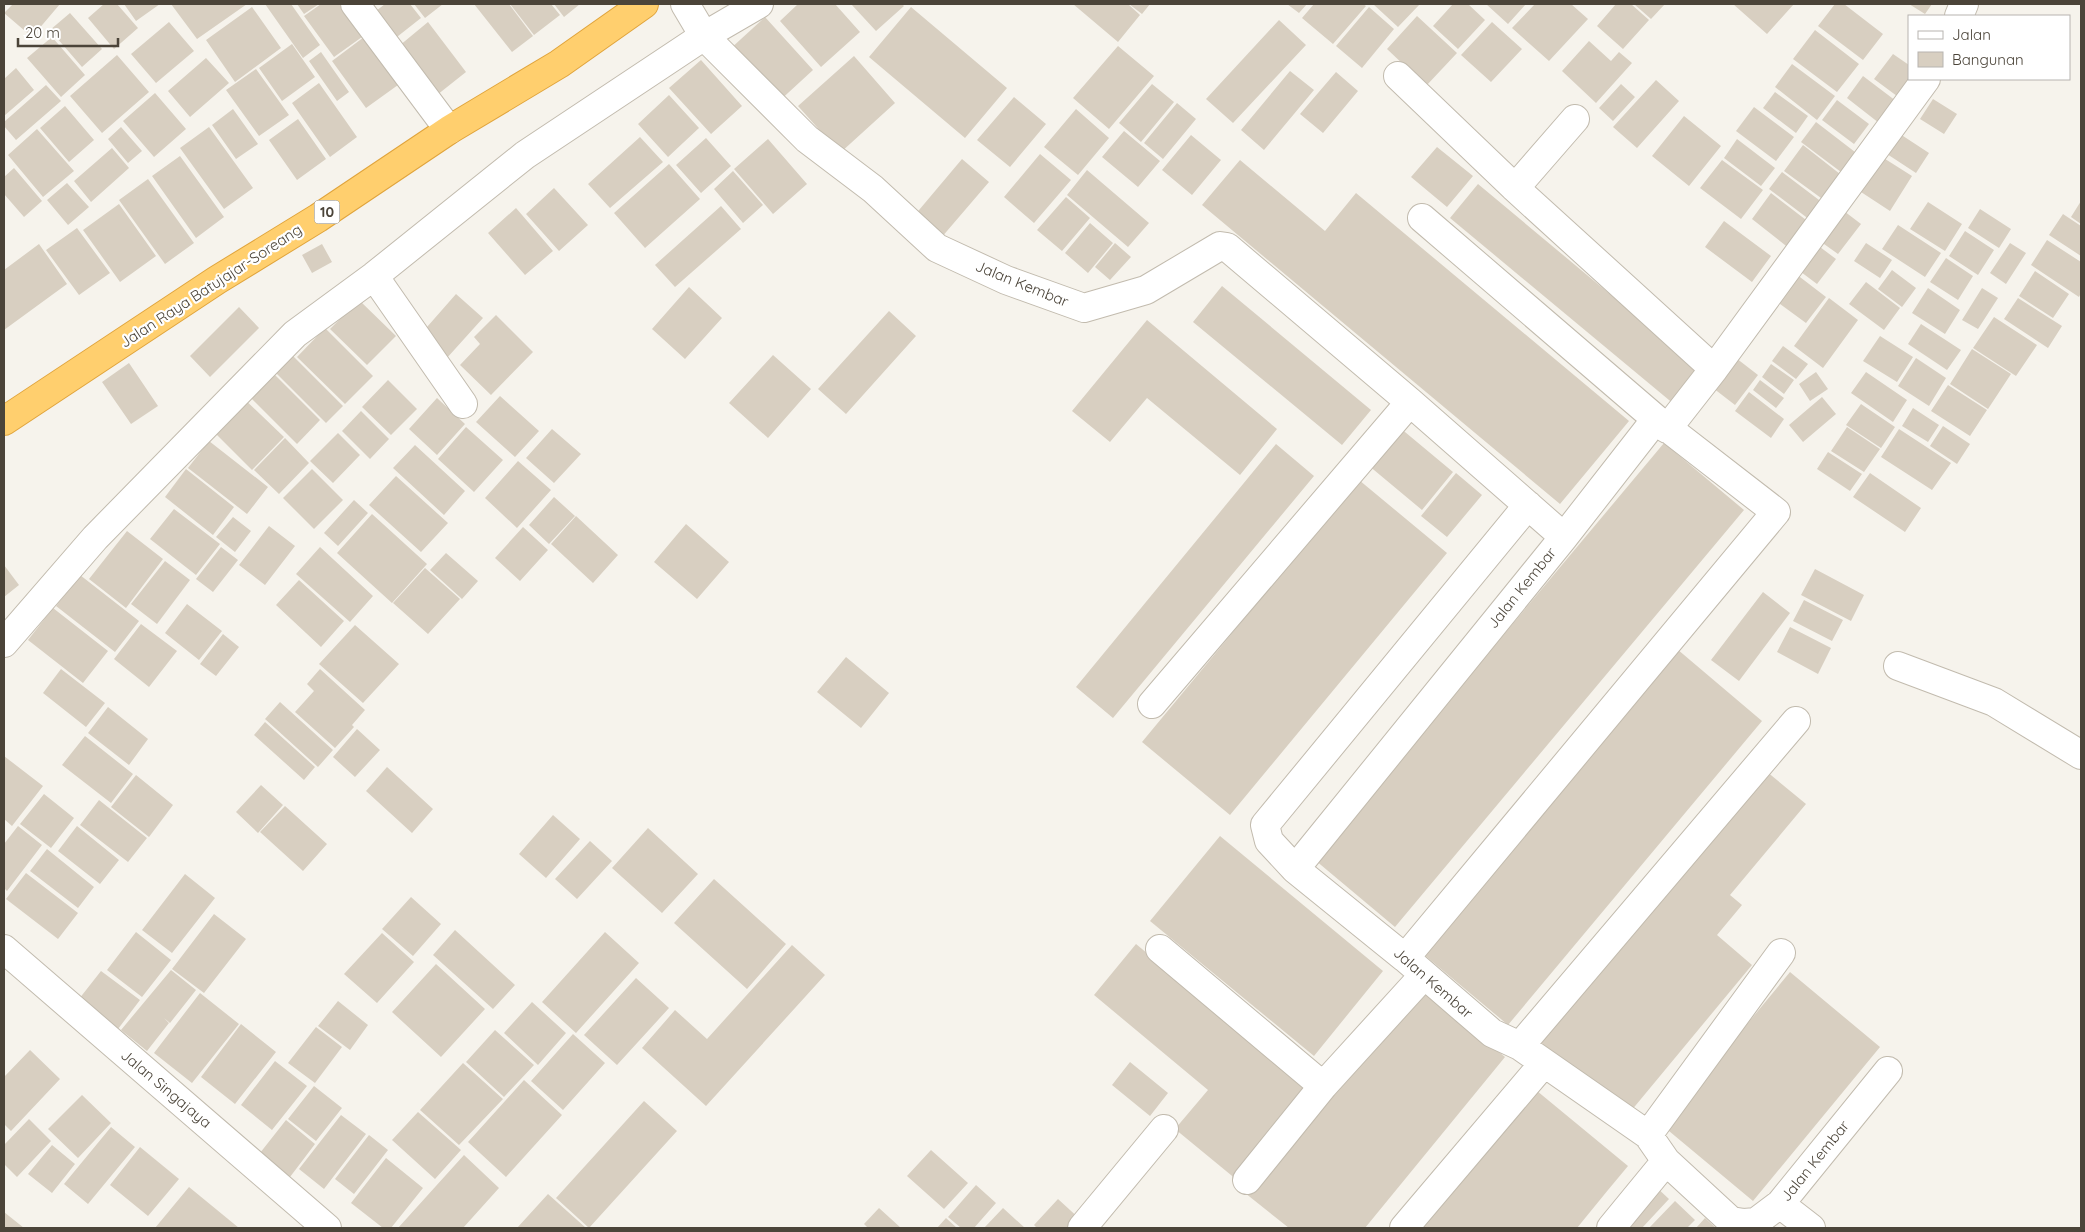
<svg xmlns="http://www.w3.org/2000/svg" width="2085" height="1232" font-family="Quicksand,sans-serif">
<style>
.building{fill:#d8cfc1}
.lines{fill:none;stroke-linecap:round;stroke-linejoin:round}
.minor-casing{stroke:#c2bbae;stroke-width:30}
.highway-casing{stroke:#e0a43c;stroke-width:30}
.minor{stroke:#fff;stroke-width:28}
.highway{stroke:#ffcf6e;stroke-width:28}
.labels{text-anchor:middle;stroke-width:4.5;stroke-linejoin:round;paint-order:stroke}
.shield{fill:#fff;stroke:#817c74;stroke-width:1}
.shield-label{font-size:14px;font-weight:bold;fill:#4b4439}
.street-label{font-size:15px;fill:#4b4439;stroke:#fff}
</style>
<rect width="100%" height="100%" fill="#f6f3ec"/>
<!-- building -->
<path class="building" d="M13,4H60L32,37L4,13Z
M104,4H117L138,28L114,49L88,18Z
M124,4H160L136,21Z
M171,4H247L197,39Z
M265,4H291L320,45L303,58Z
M297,4H319L304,14Z
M321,4H339L362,37L334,57L304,16Z
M385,4H410L421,18L388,44L367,18Z
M414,4H443L425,18Z
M474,4H509L533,36L512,52Z
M510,4H551L560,15L534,35Z
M554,4H580L564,17Z
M798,4H835L860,32L821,67L780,21Z
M851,4H902L904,6L876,31Z
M1073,4H1128L1140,15L1118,42Z
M1129,4H1150L1142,14Z
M1287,4H1307L1299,13Z
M1314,4H1363L1366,6L1333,44L1302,18Z
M1373,4H1420L1398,27Z
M1453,4H1468L1485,20L1458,49L1433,26Z
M1486,4H1526L1508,24Z
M1535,4H1571L1588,19L1549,61L1512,28Z
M1616,4H1631L1649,20L1623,49L1597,26Z
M1634,4H1665L1651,19Z
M1733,4H1794L1767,34Z
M1835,4H1844L1883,34L1863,60L1818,26Z
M1909,4H1932L1925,14Z
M252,7L281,48L235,82L206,40Z
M911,7L1007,88L965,138L869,57Z
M1369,7L1394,29L1362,68L1336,46Z
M70,13L102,49L82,67L50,30Z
M1417,16L1457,53L1426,86L1387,49Z
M765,17L813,70L776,104L729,50Z
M1279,20L1306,45L1233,123L1206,99Z
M169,22L194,51L156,83L131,54Z
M428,22L466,72L437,95L399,46Z
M1492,22L1522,49L1491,82L1461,55Z
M1815,30L1859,64L1837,92L1793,59Z
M52,37L85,75L61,97L27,58Z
M364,37L398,85L366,108L332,61Z
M1589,41L1611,61L1619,52L1632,63L1596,103L1562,71Z
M292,44L315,77L282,101L259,68Z
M1118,46L1154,76L1109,129L1073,98Z
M321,52L349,92L337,101L309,61Z
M1893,54L1909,65V79H1917L1901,99L1874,79Z
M117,55L149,92L102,133L70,96Z
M854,56L895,103L840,153L798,106Z
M206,58L229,83L190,117L168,91Z
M701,60L742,106L711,134L669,88Z
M1792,64L1835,96L1817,120L1775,87Z
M16,68L34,90L4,116V79Z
M256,69L289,115L259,136L226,90Z
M1290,71L1314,90L1264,150L1241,130Z
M1336,72L1358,91L1323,133L1300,114Z
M1863,76L1896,101L1879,123L1847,98Z
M1656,80L1679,101L1637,148L1613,127Z
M319,83L357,137L330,157L292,103Z
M1152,84L1174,102L1141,142L1119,123Z
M1621,84L1635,97L1613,121L1599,108Z
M46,85L61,101L16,140L4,126V122Z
M1775,92L1808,116L1796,133L1763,108Z
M155,93L186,129L154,157L123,121Z
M669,95L699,128L668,157L638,124Z
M1014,97L1046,124L1010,167L977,140Z
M1933,99L1957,114L1944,134L1920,119Z
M1837,100L1869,124L1854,144L1822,120Z
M1177,103L1196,119L1163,159L1144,143Z
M65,106L94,140L69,162L40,128Z
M1754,107L1794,137L1776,161L1736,131Z
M233,109L258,144L236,159L212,125Z
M1076,109L1109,138L1078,175L1044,147Z
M1684,116L1721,146L1689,186L1652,156Z
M298,119L326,159L297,180L269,140Z
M1816,122L1855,152L1841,172L1801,142Z
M121,127L142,151L128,163L108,139Z
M209,127L253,188L224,209L180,148Z
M37,129L74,171L43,197L8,155Z
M1124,131L1160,161L1138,187L1102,157Z
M1900,134L1929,153L1916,173L1887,154Z
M1191,135L1221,160L1192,195L1162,170Z
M640,137L663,162L610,208L588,184Z
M706,138L731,166L701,193L676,165Z
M768,139L807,184L773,214L734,169Z
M1737,139L1775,168L1761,186L1724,158Z
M1803,145L1840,174L1821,198L1784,171Z
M1437,147L1473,176L1447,207L1411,177Z
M112,148L129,168L91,202L74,181Z
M1040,154L1071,180L1034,223L1004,197Z
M180,156L224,217L196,238L152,176Z
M1882,157L1912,176L1890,211L1861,192Z
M962,159L989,182L941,238L914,216Z
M1240,160L1325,231L1356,193L1629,421L1560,504L1202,205Z
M1722,160L1763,190L1741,219L1700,188Z
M669,164L700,199L645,248L614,213Z
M14,168L42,201L24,217L4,194V177Z
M1087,170L1149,223L1128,247L1067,195Z
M733,171L763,205L743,223L714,189Z
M1782,172L1823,203L1810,220L1769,189Z
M148,179L194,243L165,264L119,200Z
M67,183L89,207L68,225L47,200Z
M1478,184L1702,371L1675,405L1450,218Z
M554,188L588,225L559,251L526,214Z
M1771,193L1810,223L1790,249L1752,219Z
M1066,197L1090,218L1062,251L1037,230Z
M2081,201V224L2071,217Z
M1928,202L1962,224L1945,251L1910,229Z
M119,204L156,256L120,282L83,230Z
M721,206L741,229L675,287L655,265Z
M516,208L553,251L525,275L488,233Z
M1840,208L1861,224L1838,254L1817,239Z
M1980,209L2011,229L1999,248L1968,228Z
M2063,214L2081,226V256L2049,235Z
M1724,221L1771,256L1752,282L1705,247Z
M1090,223L1113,243L1088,273L1065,253Z
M1898,225L1941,253L1925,277L1882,249Z
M77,228L110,273L79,295L46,250Z
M1965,231L1994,250L1978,275L1949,256Z
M2047,240L2081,262V293L2079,297L2031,265Z
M1115,243L1131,257L1110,280L1095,267Z
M1866,243L1892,260L1880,278L1854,261Z
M2010,243L2026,253L2006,284L1990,273Z
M39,244L67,284L4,330V270Z
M322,244L332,262L312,273L302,255Z
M1816,244L1836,259L1817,284L1797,269Z
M1946,258L1973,276L1958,300L1930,282Z
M1892,270L1916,288L1902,307L1878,289Z
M2035,271L2069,294L2053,318L2019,296Z
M1796,274L1826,297L1806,323L1776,301Z
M1866,282L1900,308L1884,330L1849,304Z
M1222,286L1371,410L1342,445L1193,322Z
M689,287L722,318L685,359L652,329Z
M1928,288L1960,310L1945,334L1912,313Z
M1982,288L1998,298L1978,329L1962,320Z
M456,294L483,318L446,359L420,335Z
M1829,298L1858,320L1823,368L1794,346Z
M2018,298L2062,326L2048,348L2004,319Z
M359,300L396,336L367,365L330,329Z
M239,307L259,328L210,377L190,356Z
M889,311L916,336L846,414L818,389Z
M496,315L533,352L491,395L460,365L480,344L474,337Z
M1994,317L2037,345L2016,376L1973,348Z
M1147,320L1277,429L1240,475L1147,398L1110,442L1072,411Z
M1921,324L1961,350L1947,370L1908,344Z
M325,328L373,376L345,404L297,357Z
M1880,336L1913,357L1897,382L1863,361Z
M1783,346L1808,364L1796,379L1772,361Z
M1972,349L2011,374L1988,409L1950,384Z
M288,351L343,406L326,423L271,368Z
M773,355L811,389L768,438L729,403Z
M1736,358L1758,375L1735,405L1713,388Z
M1916,358L1946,378L1929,406L1898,386Z
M129,363L158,406L131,424L102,382Z
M1771,364L1794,380L1784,394L1762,377Z
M268,368L320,420L297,444L245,392Z
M1816,372L1828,389L1810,401L1799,384Z
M1866,372L1907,400L1893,422L1851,393Z
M388,380L417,409L391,435L362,407Z
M1760,380L1784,398L1776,408L1753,390Z
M1948,385L1987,410L1970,436L1931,411Z
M1749,392L1784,419L1771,438L1735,411Z
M239,394L284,437L252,470L208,426Z
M500,396L539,431L515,457L476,422Z
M1822,397L1836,414L1803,442L1789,425Z
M437,398L465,424L437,455L409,429Z
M1861,404L1895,427L1881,448L1846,425Z
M1913,408L1939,425L1928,442L1902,426Z
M361,411L389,439L370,459L342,431Z
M1943,426L1970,444L1957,464L1930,446Z
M466,427L503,460L474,492L438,459Z
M1399,427L1453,472L1422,510L1368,465Z
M1847,427L1880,449L1864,472L1831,451Z
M552,429L581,454L554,483L526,458Z
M1899,429L1951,463L1932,490L1881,457Z
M338,433L360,455L333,483L310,461Z
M285,438L309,463L279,494L254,470Z
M209,441L268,487L247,514L188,468Z
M1664,443L1744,510L1395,927L1315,860Z
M1276,444L1314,476L1113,718L1076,687Z
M415,445L465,491L444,515L393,468Z
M1828,452L1862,474L1850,491L1817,469Z
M518,461L551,490L517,528L485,498Z
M186,469L234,507L213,535L165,497Z
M312,469L343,500L314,529L283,498Z
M1456,473L1482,495L1447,537L1421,516Z
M1870,473L1921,508L1905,532L1853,497Z
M396,476L448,523L421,552L369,505Z
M1359,480L1447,553L1230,815L1142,742Z
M554,497L575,516L549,544L529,525Z
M354,500L368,513L338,546L324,533Z
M174,509L220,544L196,575L150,539Z
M372,514L427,564L392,603L337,553Z
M576,516L618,555L593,583L551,544Z
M233,517L251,531L235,552L216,537Z
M686,524L729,562L697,599L654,562Z
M269,526L295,546L265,585L239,565Z
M523,527L548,550L520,581L495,558Z
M127,531L163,559L126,608L89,579Z
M221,547L238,560L213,592L196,579Z
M320,547L373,596L350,622L296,574Z
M446,553L478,581L462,599L430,570Z
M165,561L190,580L157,624L131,604Z
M4,565L19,585L4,597Z
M425,568L460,599L428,634L393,603Z
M1815,569L1864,595L1851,621L1801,595Z
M80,575L139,621L115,652L56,606Z
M299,580L344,621L321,647L276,605Z
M1763,592L1790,613L1739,681L1711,660Z
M1804,600L1843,620L1832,641L1793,621Z
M187,604L222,631L199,660L165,633Z
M53,608L108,651L83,683L28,640Z
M141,624L177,651L149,687L114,659Z
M355,625L399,664L363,703L319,664Z
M1790,627L1831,648L1818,674L1777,652Z
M223,634L239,647L216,676L200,664Z
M1677,649L1762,721L1508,1025L1422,953Z
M846,657L889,693L861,728L817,692Z
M61,669L105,703L86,727L43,693Z
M320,669L365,710L352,725L354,727L335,748L295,712L314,691L307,684Z
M280,702L333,750L318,767L265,719Z
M108,707L148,739L129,765L88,733Z
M265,722L315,767L304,780L254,735Z
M357,729L380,750L355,777L333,757Z
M85,736L133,774L111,803L62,765Z
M4,756L43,786L12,826L4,819Z
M387,767L433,809L412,833L366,791Z
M1766,771L1806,804L1730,895L1742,905L1717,935L1752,965L1631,1111L1595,1081L1591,1086L1539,1043Z
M136,775L173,805L149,837L111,807Z
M261,785L283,805L258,833L236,812Z
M44,794L74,818L51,848L20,824Z
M99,800L147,838L128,862L80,825Z
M285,806L327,844L303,871L260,832Z
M553,815L580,839L546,878L519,854Z
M18,826L42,845L7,891L4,888V844Z
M77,826L119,860L100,884L58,851Z
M648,828L698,874L662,913L612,868Z
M1220,836L1383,971L1314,1056L1150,921Z
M590,841L612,861L577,899L555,879Z
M47,849L94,887L78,908L30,871Z
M26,873L78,913L58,939L6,899Z
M185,874L215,898L172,953L142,930Z
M714,879L786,944L747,989L674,923Z
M411,897L441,924L413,956L382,929Z
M214,914L246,939L204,993L172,969Z
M455,930L515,985L493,1009L433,955Z
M136,932L171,960L142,997L107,970Z
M605,932L639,963L576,1033L542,1002Z
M382,933L414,962L377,1003L344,974Z
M1136,944L1312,1090L1237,1180L1175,1129L1208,1090L1094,995Z
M792,945L825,975L706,1106L642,1048L675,1010L707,1039Z
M436,964L485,1009L441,1057L392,1012Z
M171,970L196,990L170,1023L164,1018L169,1023L147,1051L121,1030Z
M101,971L140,1000L118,1029L79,999Z
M1790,972L1880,1047L1753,1201L1663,1126Z
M636,978L669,1008L617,1065L584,1035Z
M1417,984L1505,1057L1365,1228H1289L1245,1193Z
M200,993L239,1024L192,1083L154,1053Z
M338,1001L368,1025L350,1050L318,1026Z
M532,1002L566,1033L538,1065L504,1033Z
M241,1024L276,1052L235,1104L201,1077Z
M316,1027L342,1047L315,1083L288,1063Z
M495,1030L534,1065L504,1097L466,1062Z
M573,1034L605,1063L563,1110L531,1081Z
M30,1050L60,1079L11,1131L4,1124V1077Z
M275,1061L307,1086L272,1130L241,1105Z
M1130,1062L1168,1093L1150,1116L1112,1085Z
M463,1063L503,1099L459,1145L420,1110Z
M524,1080L562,1115L506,1177L468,1142Z
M314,1086L342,1108L316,1141L288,1119Z
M1531,1086L1628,1166L1608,1190L1577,1228H1414Z
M82,1095L111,1123L78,1158L48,1129Z
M644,1101L677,1131L589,1228L556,1198Z
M418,1112L461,1150L435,1179L392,1140Z
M341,1115L366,1134L324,1189L299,1169Z
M29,1119L51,1141L17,1177L4,1164V1145Z
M286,1120L315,1144L290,1177L260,1153Z
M111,1127L135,1147L88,1204L64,1184Z
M369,1135L388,1150L354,1194L335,1179Z
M52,1145L75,1164L52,1193L28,1174Z
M140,1147L179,1179L148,1216L110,1185Z
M931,1150L968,1183L944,1209L907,1176Z
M464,1155L499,1188L463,1228H398Z
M386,1158L423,1188L391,1228H383L351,1203Z
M976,1185L996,1203L974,1228H961L948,1217Z
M1654,1185L1669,1199L1642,1228H1617Z
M189,1187L239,1228H155Z
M548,1194L586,1228H517Z
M1058,1199L1082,1221L1076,1228H1037L1034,1225Z
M1675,1201L1695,1220L1687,1228H1649Z
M879,1208L901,1228H868L864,1224Z
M1003,1208L1025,1228H984Z
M4,1212L24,1228H4Z
M946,1218L957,1228H937Z
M1705,1218L1716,1228H1696Z"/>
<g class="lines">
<!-- minor casing -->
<g class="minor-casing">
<path id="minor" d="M355,4L449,130
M685,4L704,36L807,139L873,189L937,248L1006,280L1084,308L1146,290L1220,246L1227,247L1410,402L1564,537L1295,869L1405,958L1492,1033L1520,1046L1648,1135L1666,1161L1731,1221L1744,1223L1756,1222L1780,1204L1888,1071
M1959,16L1964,4
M1398,76L1515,188L1714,369
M1515,188L1575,119
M1422,218L1656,419L1564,537
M374,276L463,404
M1667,429L1714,369L1926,79
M4,643L95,538L295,334L374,276L525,155L704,36L759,4
M1898,666L1994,702L2081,755
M1152,704L1410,402
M1295,869L1269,841L1265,825L1528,505
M4,949L327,1228
M1160,949L1323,1086
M1405,958L1776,512L1656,419
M1520,1046L1796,721
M1648,1135L1781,953
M1247,1180L1323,1086L1424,975
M1780,1204L1811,1228
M1082,1228L1164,1129
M1404,1228L1544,1063
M1611,1228L1666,1161"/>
</g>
<!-- highway casing -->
<g class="highway-casing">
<path id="highway" d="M4,421L217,280L318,218L449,130L559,64L644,4"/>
</g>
<!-- minor -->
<use href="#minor" class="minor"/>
<!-- highway -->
<use href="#highway" class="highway"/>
</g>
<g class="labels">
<!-- shield labels -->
<rect class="shield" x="314.5" y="200.5" width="25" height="23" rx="4"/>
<g class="shield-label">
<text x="327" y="217">10</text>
</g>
<!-- street labels -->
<g class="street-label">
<text transform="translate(1022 284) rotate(22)" y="5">Jalan Kembar</text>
<text transform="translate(211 286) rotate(-33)" y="5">Jalan Raya Batujajar-Soreang</text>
<text transform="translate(1522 588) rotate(-51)" y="5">Jalan Kembar</text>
<text transform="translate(1433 983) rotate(41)" y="5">Jalan Kembar</text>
<text transform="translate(166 1089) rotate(40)" y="5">Jalan Singajaya</text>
<text transform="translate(1815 1161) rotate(-51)" y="5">Jalan Kembar</text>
</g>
</g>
<!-- border -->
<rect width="2085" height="1232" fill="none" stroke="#4b4439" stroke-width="10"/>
<!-- legend -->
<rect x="1908" y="15" width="162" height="65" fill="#ffffff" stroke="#b7b4b0"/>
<rect x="1918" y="31" width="25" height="8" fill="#ffffff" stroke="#b7b4b0"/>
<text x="1952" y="40" font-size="15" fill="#4b4439">Jalan</text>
<rect x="1918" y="52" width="25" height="15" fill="#d8cfc1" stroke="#b7b4b0"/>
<text x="1952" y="65" font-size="15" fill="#4b4439">Bangunan</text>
<!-- scale -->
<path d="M18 38v8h100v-8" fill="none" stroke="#4b4439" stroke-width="2.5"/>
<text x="25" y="38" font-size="15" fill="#4b4439" stroke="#ffffff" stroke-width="4" paint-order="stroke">20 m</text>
</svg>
